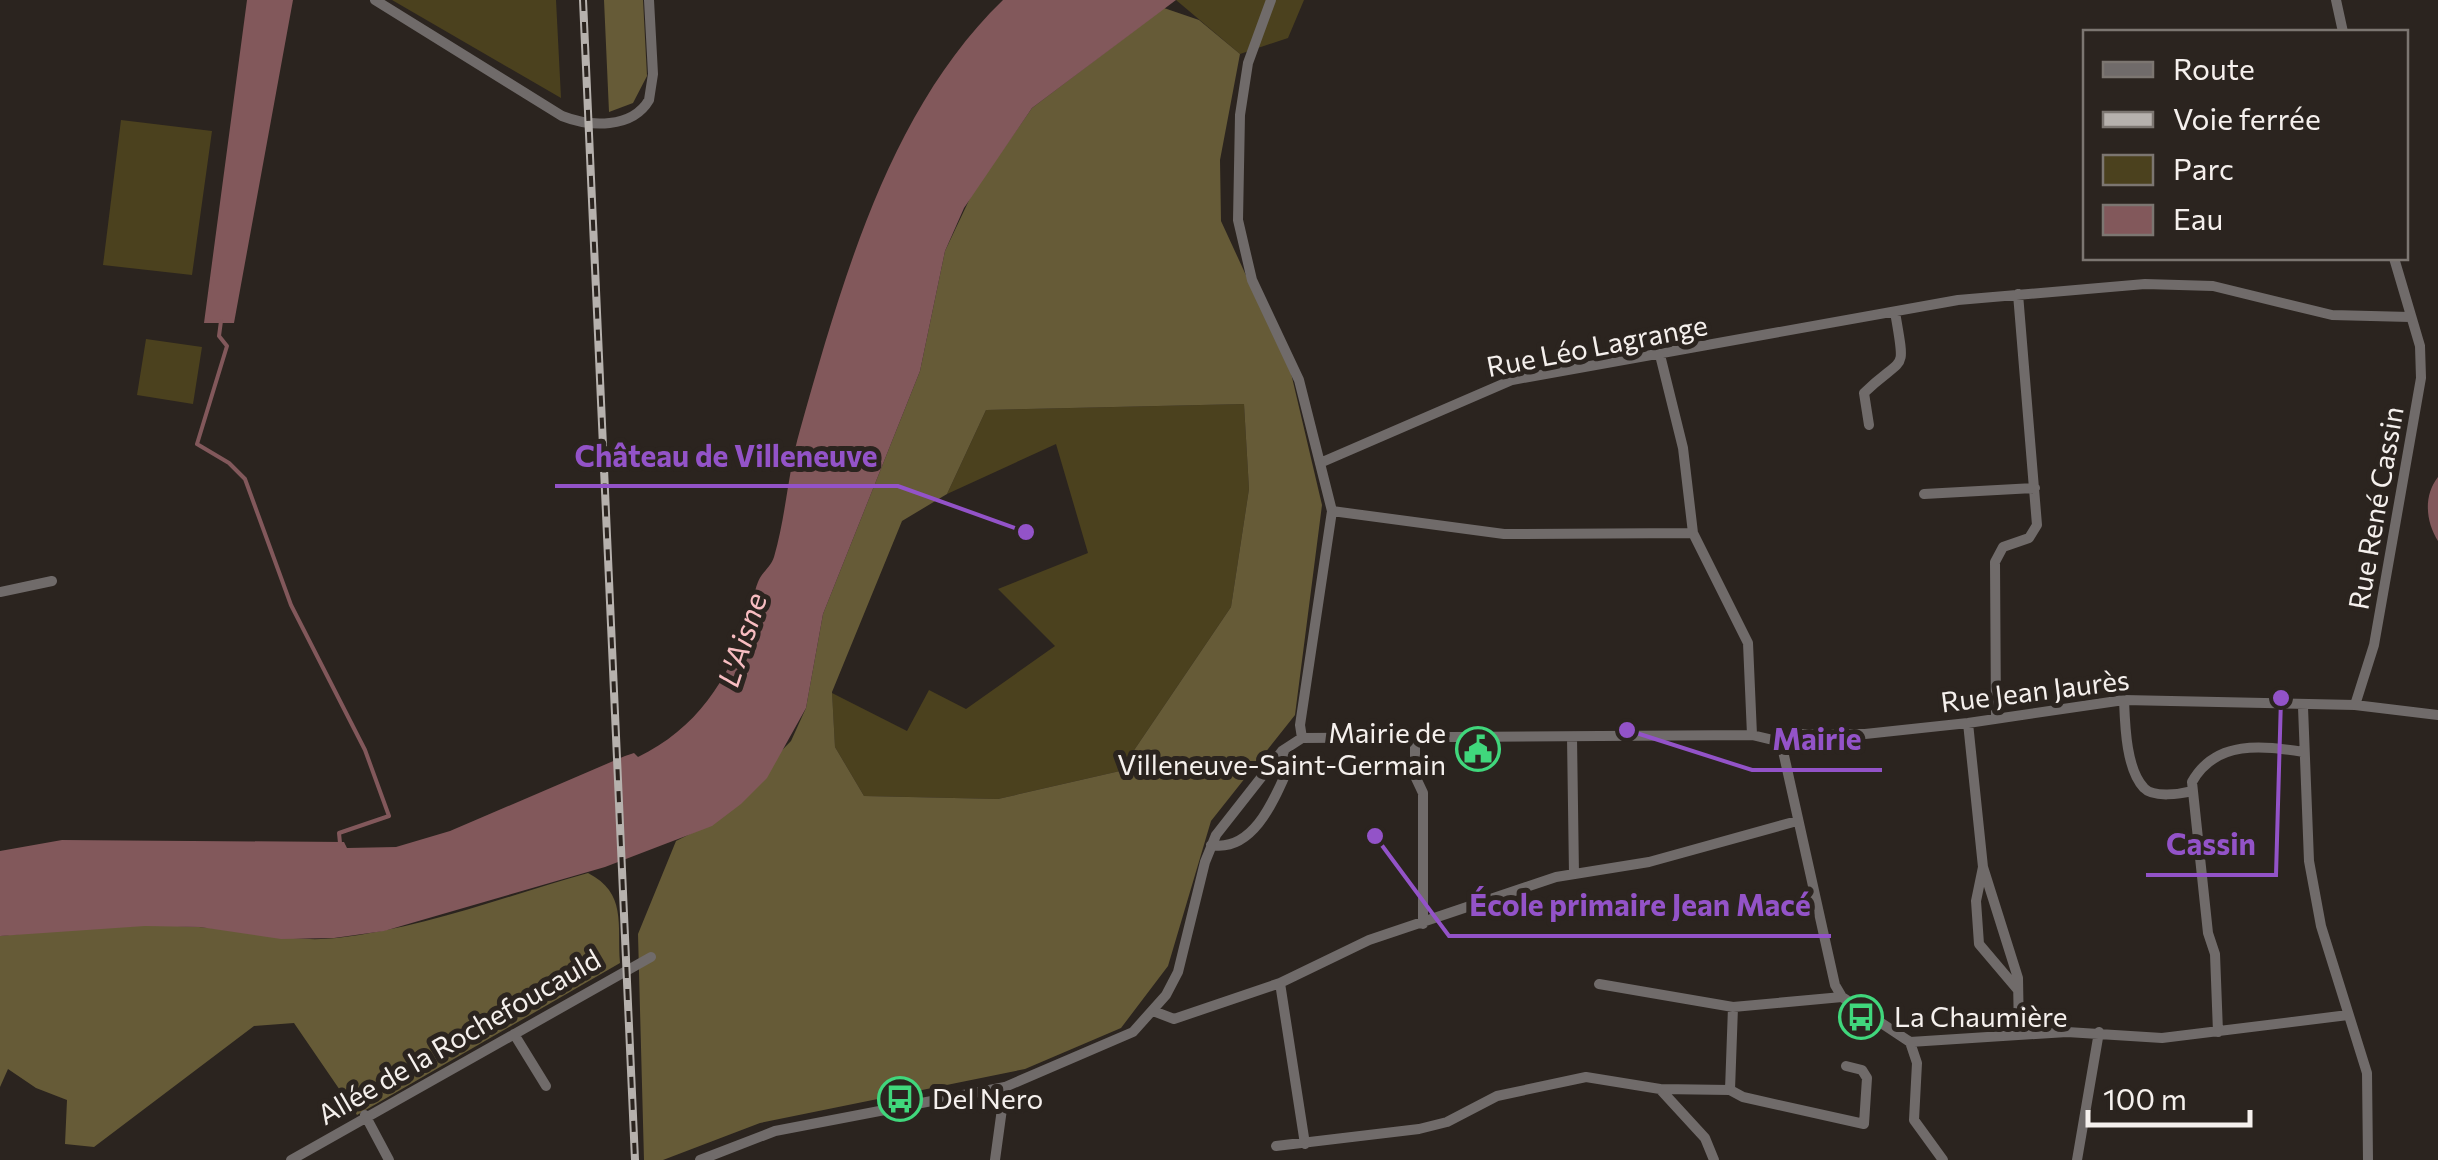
<svg xmlns="http://www.w3.org/2000/svg" width="2438" height="1160" font-family="Commissioner,sans-serif">
<style>
.green{fill:#4b411e}
.forest{fill:#665b37;fill-rule:evenodd}
.water{fill:#82585b}
.lines{fill:none;stroke-linecap:round;stroke-linejoin:round}
.stream{stroke:#82585b;stroke-width:4}
.minor{stroke:#706b6a;stroke-width:10}
.rail-casing{stroke:#b6b1ad;stroke-width:8}
.rail{stroke:#2b241f;stroke-width:4;stroke-dasharray:11;stroke-linecap:butt}
.labels{text-anchor:middle;stroke-width:10;stroke-linejoin:round;paint-order:stroke}
.street-label{font-size:28px;fill:#f5f0ed;stroke:#2b241f}
.poi-label{font-size:28px;fill:#f5f0ed;stroke:#2b241f;text-anchor:start}
.water-label{font-size:30px;font-style:italic;fill:#f8bdc1;stroke:#2b241f}
.leader{fill:none;stroke:#9353c8;stroke-width:4}
.callout-dot{fill:#9353c8;stroke:#2b241f;stroke-width:4}
.callout-label{font-size:30px;text-anchor:middle;font-weight:bold;fill:#9353c8;stroke:#2b241f;stroke-width:10;stroke-linejoin:round;paint-order:stroke}
</style>
<rect width="100%" height="100%" fill="#2b241f"/>
<!-- green -->
<path class="green" d="M392,0H556L561,98Z
M1176,0H1304L1288,38L1240,54Z
M121,120L212,131L192,275L103,265Z
M146,339L202,347L193,404L137,395Z
M1244,404L1249,489L1231,607L1120,771L998,799L864,796L835,747L832,693L907,731L929,690L966,709L1055,646L998,589L1088,553L1056,444L947,494L986,410Z"/>
<!-- forest -->
<path class="forest" d="M604,0H643L647,76L633,103L609,112Z
M1164,8L1199,20L1240,54L1220,160L1221,221L1291,373L1322,505L1295,715L1211,821L1168,966L1121,1028L1025,1069L760,1123L663,1160H644L638,934L676,841L710,824L791,741L806,708L823,614L920,371L945,251L972,194L1032,108ZM1244,404L1249,489L1231,607L1120,771L998,799L864,796L835,747L832,692L902,521L947,494L986,410Z
M588,873C627,893 617,924 620,963L357,1115L294,1023L254,1026L94,1147L65,1144L67,1100L36,1088L8,1069L0,1087V936C66,929 133,923 199,927C246,930 290,943 337,938C424,928 506,896 588,873Z"/>
<!-- water -->
<path class="water" d="M247,0H293L234,323H204Z
M1003,0H1176L1032,108L964,208L945,251L920,371L823,614L806,708L767,778L741,804L712,826L605,867L384,931L334,938L281,939L200,927L145,926L0,936V851L62,840L344,842L347,848L396,847L450,831L625,756L634,753L638,757C696,729 728,681 749,619C753,607 753,594 758,582C761,573 771,567 774,557C786,516 788,471 800,430C842,282 889,110 1003,0Z
M2438,477V541C2426,522 2423,496 2438,477Z"/>
<g class="lines">
<!-- stream -->
<path class="stream" d="M221,321L219,336L227,346L197,444L229,463L245,479L291,605L365,750L389,816L339,833L340,843"/>
<!-- minor -->
<path class="minor" d="M375,0L562,116C590,127 632,129 649,100L653,74L649,0
M1271,0L1248,63L1240,115L1238,220L1252,280L1299,380L1332,511L1300,725L1302,738
M2336,0L2343,32
M1660,355L1683,448L1693,533L1748,643L1752,735
M1869,425L1864,393C1905,353 1906,377 1895,312
M1320,463L1512,380L1958,300L2145,284L2213,286L2332,315L2410,317
M1924,494L2035,488
M1332,511L1504,534L1693,533
M0,592L52,581
M2124,700C2125,725 2126,769 2144,788C2153,798 2181,794 2192,791
M2355,705L2374,645L2421,378L2420,346L2394,258
M2303,707L2309,861L2321,926L2367,1073L2368,1160
M1996,717L1995,562L2003,547L2029,538L2037,525L2018,294
M1968,723L1983,867L2018,978L2019,1034
M1572,737L1574,874
M1415,739V776L1423,793V924
M1781,742L1800,734H1865L1968,723L2124,700L2355,705L2438,715
M1781,742L1835,985L1842,997L1910,1042L1917,1063L1914,1120L1943,1160
M1211,845C1255,853 1276,795 1290,764L1282,751
M1983,867L1976,901L1979,944L2018,990
M1280,983L1305,1144
M1599,984L1733,1007L1842,997
M1733,1007L1730,1090L1743,1097L1864,1124L1867,1078L1862,1070L1846,1066
M1153,1011L1174,1019L1280,983L1369,940L1556,877L1649,862L1797,821
M2218,1032L2215,954L2208,933L2192,782C2216,739 2263,746 2304,752
M514,1034L546,1086
M1910,1042L2067,1032L2162,1038L2348,1015
M1660,1089L1730,1090
M365,1115L389,1160
M1276,1146L1419,1129L1447,1122L1497,1096L1586,1077L1660,1089L1705,1138L1714,1160
M291,1160L651,957
M700,1160L775,1131L1005,1087L1133,1032L1166,995L1178,972L1205,862L1216,835L1282,751L1302,738L1752,735L1781,742
M995,1160L1005,1087
M2077,1160L2099,1032"/>
<!-- rail casing -->
<g class="rail-casing">
<path id="rail" d="M583,0L635,1160"/>
</g>
<!-- rail -->
<use href="#rail" class="rail"/>
</g>
<!-- icons -->
<defs>
<g id="civic-ring" transform="scale(2.25)"><circle r="9.5" fill="#2b241f" stroke="#40d77c" stroke-width="1.5"/><path d="M-.6-6.5H3V-4.5H.6V-3L4-1V1h2V6H-6V1h2V-1L-.6-3ZM-1.2 2.5V6h2.4V2.5Z" fill="#40d77c"/></g>
<g id="bus-ring" transform="scale(2.25)"><circle r="9.5" fill="#2b241f" stroke="#40d77c" stroke-width="1.5"/><path d="M-5-6H5V4H4V6H2V4H-2V6H-4V4H-5ZM-3.5-4V0h7V-4ZM-3.5 1.2v1.5H-2V1.2ZM2 1.2v1.5H3.5V1.2Z" fill="#40d77c"/></g>
</defs>
<g fill-rule="evenodd">
<use href="#civic-ring" x="1478" y="749"/>
<use href="#bus-ring" x="1861" y="1017"/>
<use href="#bus-ring" x="900" y="1099"/>
</g>
<g class="labels">
<!-- street labels -->
<g class="street-label">
<text transform="translate(1597 346) rotate(-11)" y="10">Rue Léo Lagrange</text>
<text transform="translate(2376 508) rotate(-80)" y="10">Rue René Cassin</text>
<text transform="translate(2035 691) rotate(-7)" y="10">Rue Jean Jaurès</text>
<text transform="translate(459 1037) rotate(-30)" y="10">Allée de la Rochefoucauld</text>
</g>
<!-- poi labels -->
<g class="poi-label">
<text x="1446" y="743" text-anchor="end">Mairie de<tspan x="1446" dy="32">Villeneuve-Saint-Germain</tspan></text>
<text x="1894" y="1027">La Chaumière</text>
<text x="932" y="1109">Del Nero</text>
</g>
<!-- water labels -->
<g class="water-label">
<text transform="translate(743 640) rotate(-72)" y="10">L'Aisne</text>
</g>
</g>
<!-- callouts -->
<path class="leader" d="M1026 532L898 486H555M1627 730L1752 770H1882M2281 698L2276 875H2146M1375 836L1449 936H1831"/>
<g class="callout-dot">
<circle cx="1026" cy="532" r="10"/>
<circle cx="1627" cy="730" r="10"/>
<circle cx="2281" cy="698" r="10"/>
<circle cx="1375" cy="836" r="10"/>
</g>
<g class="callout-label">
<text x="726" y="467">Château de Villeneuve</text>
<text x="1817" y="750">Mairie</text>
<text x="2211" y="855">Cassin</text>
<text x="1640" y="916">École primaire Jean Macé</text>
</g>
<!-- legend -->
<rect x="2083" y="30" width="325" height="230" fill="#2b241f" stroke="#7c7671" stroke-width="2.5"/>
<rect x="2103" y="62" width="50" height="15" fill="#706b6a" stroke="#7c7671" stroke-width="2.5"/>
<text x="2173" y="80" font-size="30" fill="#f5f0ed">Route</text>
<rect x="2103" y="112" width="50" height="15" fill="#b6b1ad" stroke="#7c7671" stroke-width="2.5"/>
<text x="2173" y="130" font-size="30" fill="#f5f0ed">Voie ferrée</text>
<rect x="2103" y="155" width="50" height="30" fill="#4b411e" stroke="#7c7671" stroke-width="2.5"/>
<text x="2173" y="180" font-size="30" fill="#f5f0ed">Parc</text>
<rect x="2103" y="205" width="50" height="30" fill="#82585b" stroke="#7c7671" stroke-width="2.5"/>
<text x="2173" y="230" font-size="30" fill="#f5f0ed">Eau</text>
<!-- scale -->
<path d="M2088 1110v15h162v-15" fill="none" stroke="#f5f0ed" stroke-width="5"/>
<text x="2103" y="1110" font-size="30" fill="#f5f0ed" stroke="#2b241f" stroke-width="8" paint-order="stroke">100 m</text>
</svg>
